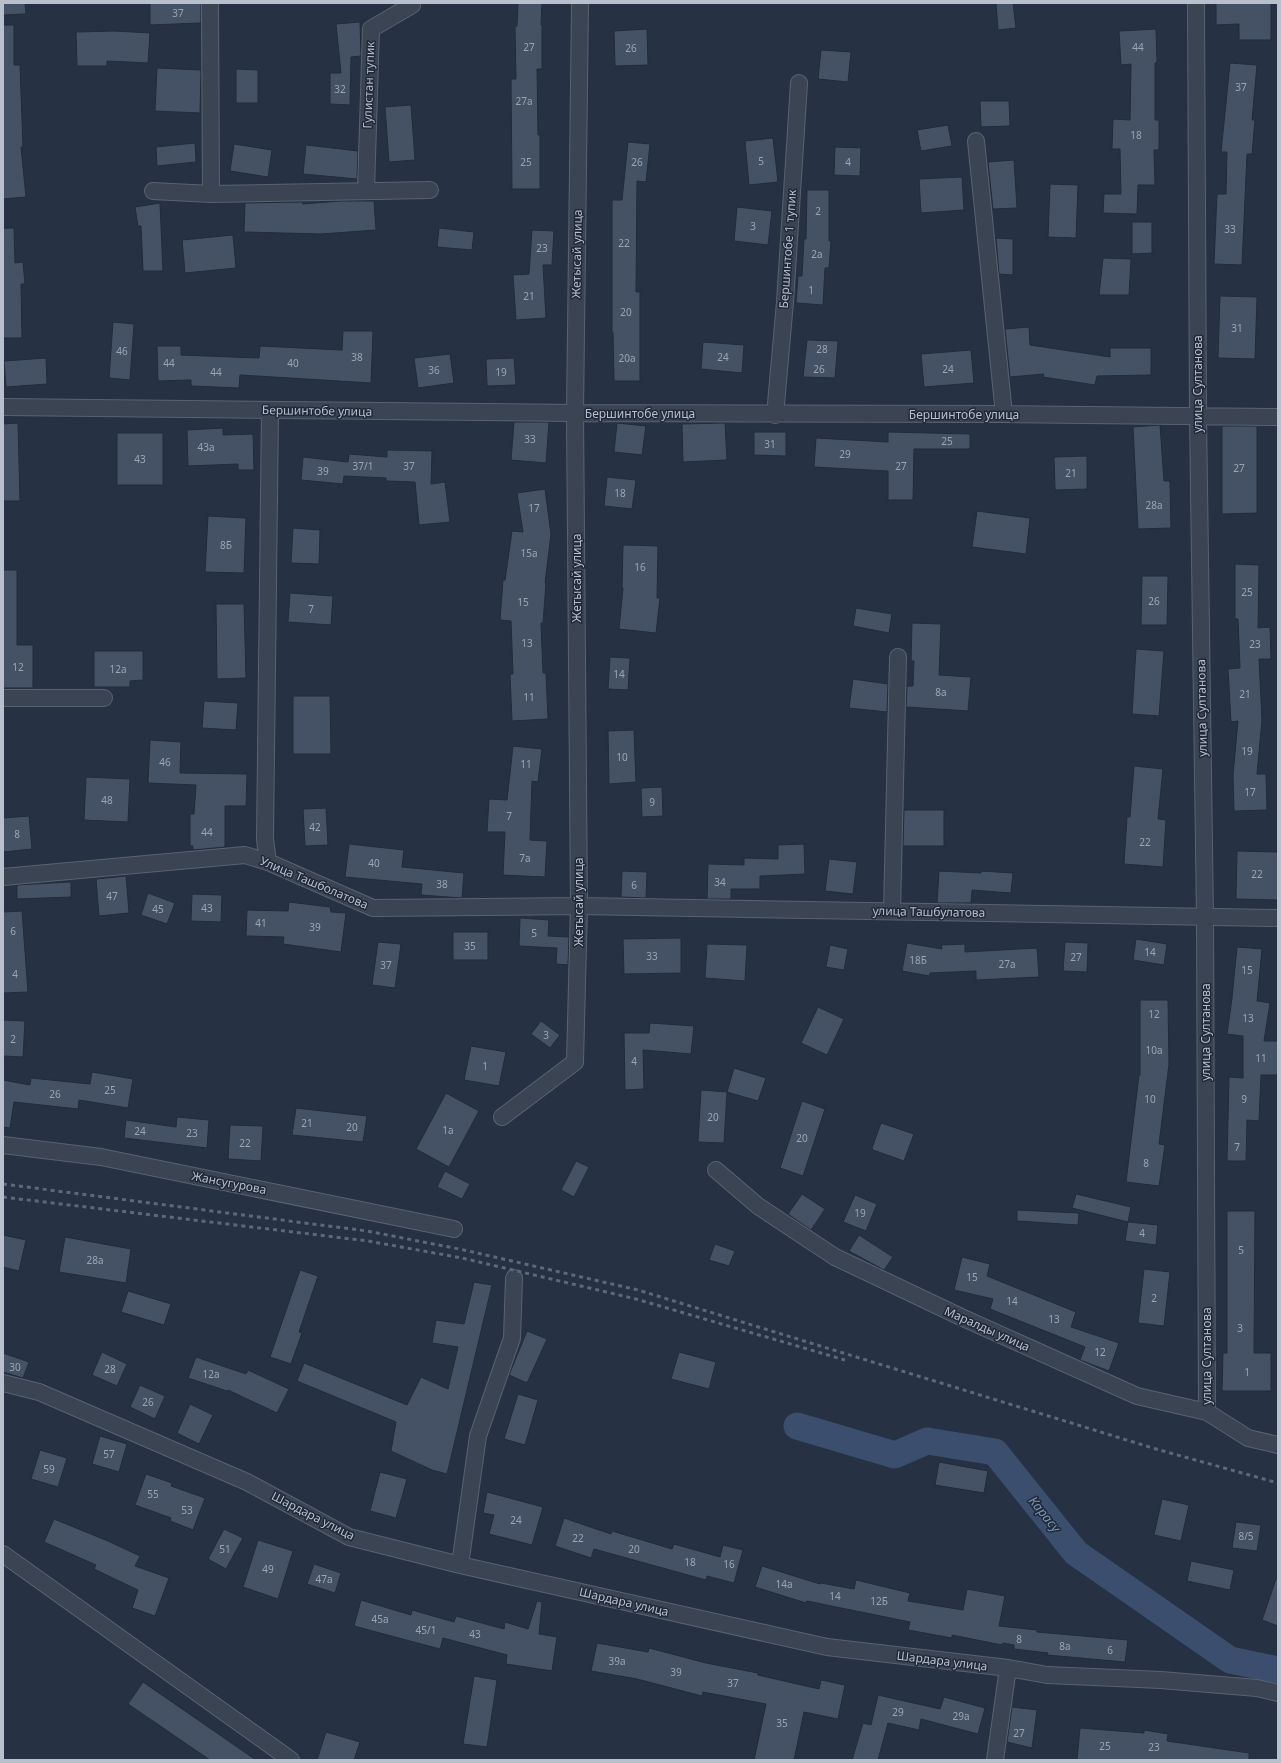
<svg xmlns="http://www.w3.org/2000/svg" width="1281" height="1763" font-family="'Noto Sans',sans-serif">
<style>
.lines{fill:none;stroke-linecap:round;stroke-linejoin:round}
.river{stroke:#3b4e6d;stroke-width:27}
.building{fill:#455266;stroke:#212b3a}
.minor-casing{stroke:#596270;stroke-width:18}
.minor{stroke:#3b4453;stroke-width:16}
.rail{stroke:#5d687a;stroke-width:3;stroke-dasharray:4 4;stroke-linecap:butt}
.labels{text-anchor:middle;stroke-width:3;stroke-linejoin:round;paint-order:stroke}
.number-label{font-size:10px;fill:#9ba4b3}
.street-label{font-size:12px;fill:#b8bfcd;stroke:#1f2938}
.water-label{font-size:13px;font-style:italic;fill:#7e94b4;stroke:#1f2938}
</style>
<rect width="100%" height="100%" fill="#263244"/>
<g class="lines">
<!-- river -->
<path class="river" d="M797,1426L895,1455L927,1441L995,1452L1076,1553L1230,1660L1278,1670"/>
</g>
<!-- building -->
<path class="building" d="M3,3H25L26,14L3,15Z
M150,3H201V23L150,25Z
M518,3H542L541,25H542V69H537L538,135H540V189H512L511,79H516L515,26H517Z
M996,3H1013L1016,28L998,30Z
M1216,3H1271V40H1239V24L1216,25Z
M360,22L361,56L351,57L350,105L330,104V73H341L336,24Z
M3,25H14V65H20L23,147H21L26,197L3,199Z
M647,29L648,65L615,66L614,31Z
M1156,29L1157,63H1155V120H1159V150H1154L1155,185H1138L1137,214L1103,213L1104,194H1121L1120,149H1112L1113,119L1130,120L1131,64L1121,65L1119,31Z
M115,31L150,33L148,63L107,61V66H77L76,32Z
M821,50L851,52L848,82L818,79Z
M1230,63L1257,65L1252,120H1255L1252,154H1247L1242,265L1214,264L1217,194H1226L1227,152H1221Z
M157,68L201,70L200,113L155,111Z
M236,69L258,70V103H236Z
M980,101H1009L1010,126L981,127Z
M411,105L415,160L389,162L385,107Z
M948,125L952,146L921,151L917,130Z
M773,138L778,182L749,185L745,141Z
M628,142L650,144L646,182L637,181L636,292H640V381H614L613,332H612V200H622Z
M195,143L196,162L157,166L156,147Z
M234,144L272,150L268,177L230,171Z
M306,145L358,151L357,179L303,174Z
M835,147L861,148L860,176L834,175Z
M1014,160L1017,208L993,209L988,162Z
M962,177L964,210L921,213L919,179Z
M1050,184L1078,185L1076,238L1048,237Z
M807,190H829V241H831L829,268H825L823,305L796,303L798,276H802L804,239H806Z
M340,201H374L376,230L321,234L244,232L245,203L303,202V204Z
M160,203L163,271H143L141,226H138L135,207Z
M737,207L772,211L768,245L734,241Z
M1132,222H1152V253L1132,254Z
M3,228H14L15,263L23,262L25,284H21L22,338H3Z
M439,228L474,232L472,250L437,247Z
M532,230L554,231L552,265H543L546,318L516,320L513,275L529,274Z
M233,235L236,268L185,273L182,240Z
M996,238L1013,239V275L999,274Z
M1103,258L1131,259L1129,295H1099Z
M1220,296L1257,297L1255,359L1218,358Z
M113,322L134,324L130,380L109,378Z
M1029,327L1030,345L1110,357V348H1151V375L1097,376L1095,385L1043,377L1044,374L1010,377L1005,329Z
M343,331H373L371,383L240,375L239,388L191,386V380L158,381L157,346H181V355L259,358L260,346L342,350Z
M807,340L838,341L835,378L803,377Z
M703,342L744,345L742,373L701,369Z
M971,350L974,383L924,387L921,354Z
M450,354L454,383L418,388L414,358Z
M46,358L47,384L6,387L4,361Z
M514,358L516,385L487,386L486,359Z
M514,422H549L546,463L511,460Z
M18,423L20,501H3V424Z
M617,423L646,426L642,455L614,452Z
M725,423L727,460L683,462L682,424Z
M1160,425L1164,481H1170L1171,528L1138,529L1133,427Z
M1222,426H1257V513L1222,514Z
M223,428V435L253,434L254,470H238V464L188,466L187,430Z
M754,432H786V456L754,455Z
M888,432L970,434V449H914L913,500H888V471L814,467L816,438L888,442Z
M117,433H163V485H117Z
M387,450L432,451L431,484L445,482L450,522L419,525L415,482L386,481V478L344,476L343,484L301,480L303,457L348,462L349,454L387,457Z
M1087,456V489L1055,490L1054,457Z
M607,477L636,480L632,509L604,506Z
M545,489L551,534L545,583H546L543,623H541L543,673H546L548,719L512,721L510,674H513L511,621L500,620L503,580H505L512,531L523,532L517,493Z
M977,511L1030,518L1026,554L972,547Z
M208,516L246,518L244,573L205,572Z
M293,528L320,530L319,564L291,563Z
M623,545L658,546L657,598H660L656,633L619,629L623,588H622Z
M1235,564L1259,565L1258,628L1270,627L1271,659H1259L1262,720L1257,774H1266L1267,810L1234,811L1233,775L1238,721L1231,722L1228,669L1240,668L1238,619H1235Z
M3,570H17V645H33V688H3Z
M1142,576H1168L1167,625H1141Z
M290,593L333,596L331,625L288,622Z
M216,604H244L246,678L217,679Z
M856,608L892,614L889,633L853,626Z
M912,623L941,624L939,675L971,677L968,711L906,707L907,686H913L914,661H911Z
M1136,649L1164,651L1159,716L1132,714Z
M94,651H143V680L130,681V687H94Z
M610,657L630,658L628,690L608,689Z
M853,679L888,684L887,712L849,708Z
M293,696H330L331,754H293Z
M204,701L238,703L236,730L202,728Z
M634,730L636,782L609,784L608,731Z
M150,740L181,742L180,773L247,774L246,806H225V847L193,850V846H190V814H194L196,785L148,783Z
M513,746L542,749L538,782L532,781L530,840L547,841L545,877L503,875L505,832H487L489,799L507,800Z
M1134,766L1163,769L1158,819L1166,820L1163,867L1124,864L1127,817H1130Z
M86,777L130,779L128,822L84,820Z
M662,787L663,816L642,817L641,788Z
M326,808L328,845L305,846L303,809Z
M904,810H944V846H903Z
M29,816L32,849L3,852V818Z
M349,844L404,850L402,867L464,873L462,898L421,895L422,884L345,877Z
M804,844L805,874L760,876V889H731V899H707L708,864L744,865V858L778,859V845Z
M1237,851L1278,852V900L1236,899Z
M829,859L857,862L853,894L825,891Z
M622,871L647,872L646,898L621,897Z
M939,871L981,873V871L1013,873L1011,893L972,890L971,903H937Z
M126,876L129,913L99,916L96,879Z
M71,882V897L17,899V885Z
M148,893L175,903L167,924L141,915Z
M192,894L222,895L221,922L191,921Z
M289,902L330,907L331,912L346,913L341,952L283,944L284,937L246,936L247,910L288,911Z
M22,911L28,992L3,993V912Z
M520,918L549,920L548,936L569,937L568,965L556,964L557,948L519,946Z
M453,932H488V960H453Z
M681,938V973L624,974L623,939Z
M1136,939L1167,944L1164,965L1133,960Z
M378,942L401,944L395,988L372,985Z
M1065,942L1088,943L1087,972L1063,971Z
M907,943L942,949L941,945L965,944V952L1037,948L1039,977L976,980V971L930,973L929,976L902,971Z
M707,944L747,945L745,981L705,978Z
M830,945L848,949L844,970L826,967Z
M1237,947L1262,949L1257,1001L1270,1003L1264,1041H1278V1075H1261L1259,1121L1247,1120L1246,1161H1227L1229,1077L1243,1078V1036L1227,1034L1232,998Z
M1140,1000H1168L1169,1064L1159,1144L1165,1145L1159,1186L1126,1182L1139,1075H1140Z
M818,1007L844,1019L827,1055L801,1043Z
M3,1020L25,1021L23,1057L3,1056Z
M541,1021L560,1035L550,1048L531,1034Z
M650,1023L694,1026L691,1054L643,1050L644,1089L625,1090L624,1033H649Z
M471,1046L506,1052L499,1086L464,1080Z
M734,1068L766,1078L758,1101L727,1092Z
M92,1072L133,1079L128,1108L79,1100L78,1109L14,1102L10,1128L3,1127V1080L30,1085L31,1078L90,1084Z
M701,1090L727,1092L724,1143L698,1142Z
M446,1093L479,1111L449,1167L416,1149Z
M802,1101L825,1109L803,1176L780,1168Z
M296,1108L367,1116L363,1142L292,1135Z
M177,1117L209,1120L207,1148L124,1138L126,1120L176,1127Z
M881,1123L914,1134L904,1161L873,1150L872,1148Z
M230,1125L263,1126L261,1161L228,1159Z
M576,1161L589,1167L574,1197L561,1190Z
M445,1171L470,1184L462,1199L437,1187Z
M802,1194L825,1209L811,1230L788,1214Z
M1076,1194L1131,1207L1128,1222L1072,1208Z
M855,1195L877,1204L866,1231L843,1222Z
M1017,1210L1079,1213L1078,1225L1017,1221Z
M1227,1211H1255L1254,1353H1271V1391H1222L1223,1353H1227Z
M1128,1222L1158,1225L1156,1245L1125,1241Z
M3,1235L26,1240L19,1271L3,1267Z
M859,1235L893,1257L884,1270L849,1251Z
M65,1237L131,1249L126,1283L59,1272Z
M715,1244L735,1251L729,1266L709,1260Z
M962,1257L990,1264L987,1276L1076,1312L1071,1327L1119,1343L1109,1371L1080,1360L1085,1347L990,1309L993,1299L954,1290Z
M1144,1269L1170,1272L1164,1326L1138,1323Z
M300,1270L318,1276L299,1332L302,1333L291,1364L270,1357Z
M474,1282L492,1285L447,1474L432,1470L391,1451L396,1422L297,1381L304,1363L407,1405L421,1377L448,1389L458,1347L432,1343L436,1320L464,1324Z
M128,1291L171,1304L164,1325L121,1312Z
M527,1331L547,1339L527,1383L509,1375Z
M102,1352L127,1364L117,1386L92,1375Z
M679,1352L716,1362L709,1389L671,1379Z
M3,1353L29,1362L23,1378L3,1372Z
M196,1357L246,1374L248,1370L289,1389L277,1413L228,1390L227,1391L188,1378Z
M140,1385L165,1396L155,1419L130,1407Z
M518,1394L538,1400L525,1445L504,1439Z
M190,1404L213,1415L199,1444L177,1433Z
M100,1436L127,1444L119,1472L92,1464Z
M40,1450L67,1458L58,1487L31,1479Z
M939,1462L988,1471L984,1493L935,1485Z
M380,1472L407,1479L396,1518L370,1511Z
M146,1474L172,1483L171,1486L205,1498L193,1530L170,1521L171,1518L135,1505Z
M487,1492L543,1507L532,1545L489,1534L494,1515L483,1513Z
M1162,1499L1189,1505L1181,1541L1154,1535Z
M564,1518L611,1534L612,1531L672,1549L674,1544L720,1557L723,1545L743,1550L734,1583L707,1576L706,1580L594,1549L591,1558L555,1546Z
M54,1519L108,1541L140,1556L135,1566L169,1578L155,1616L132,1608L138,1590L94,1569L96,1565L44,1542Z
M1236,1522L1261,1525L1257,1551L1232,1548Z
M224,1529L243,1538L226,1569L208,1559Z
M258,1540L293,1551L278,1599L243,1587Z
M1191,1561L1234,1570L1230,1590L1187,1581Z
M314,1564L341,1573L335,1593L307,1584Z
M762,1566L820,1584L821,1583L854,1589L856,1580L910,1593L908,1601L963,1610L967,1589L1005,1596L999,1626L1037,1630V1632L1128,1640L1125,1662L1047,1655L1048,1653L1014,1649V1645L1003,1643L1002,1645L952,1635V1638L908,1630L910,1622L807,1601L806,1603L755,1587Z
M1276,1579H1278V1626L1262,1620Z
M361,1600L411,1615L412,1610L454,1622L456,1616L504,1629L505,1622L528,1629L537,1601L542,1602L539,1634L557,1637L552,1671L506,1664L507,1655L443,1638L440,1649L354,1626Z
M597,1643L648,1652L649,1648L706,1663L758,1673V1675L819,1689L821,1680L845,1685L838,1719L804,1712L794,1760H754L766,1704L703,1692L702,1696L637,1679L591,1671Z
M474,1676L497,1680L487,1747L463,1744Z
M143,1682L256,1760H210L128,1704Z
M878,1695L940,1709L944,1697L985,1708L978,1734L921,1719L919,1730L888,1723L878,1760H852L863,1723L871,1725Z
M1012,1707L1037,1710L1032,1748L1007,1742Z
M1080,1728L1144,1733V1730L1168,1734L1167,1741L1249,1753V1760H1077Z
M326,1732L360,1742L354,1760H317Z"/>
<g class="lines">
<!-- minor casing -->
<g class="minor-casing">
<path id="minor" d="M210,3L211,194
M1196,3L1198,416L1205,918L1207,1412
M976,141L1004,414
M366,190L371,29L412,5V3
M153,191L211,194L430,190
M3,407L575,413L1004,414L1278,417
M775,415L785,302L799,83
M3,698H104
M268,862L265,839L270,410
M3,877L245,855L268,862L373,908L579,906L1278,918
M892,911L898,657
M502,1117L575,1062L579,906L575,413L580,3
M3,1145L101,1157L454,1229
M716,1170L758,1206L835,1257L961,1317L1137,1396L1207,1412L1248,1438L1278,1445
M3,1383L39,1392L247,1482L349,1537L460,1565L827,1647L1008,1668L1047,1675L1161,1680L1257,1688L1278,1693
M3,1554L291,1760
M460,1565L478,1436L512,1338L514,1278
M995,1760L1008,1668"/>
</g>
<!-- minor -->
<use href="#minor" class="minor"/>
<!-- rail -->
<path class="rail" d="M3,1184L367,1231L464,1250L638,1290L1156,1449L1278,1483
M3,1197L368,1241L462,1258L636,1299L845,1360"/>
</g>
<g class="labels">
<!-- number labels -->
<g class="number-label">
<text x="178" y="17">37</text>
<text x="529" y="51">27</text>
<text x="1138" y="51">44</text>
<text x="631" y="52">26</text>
<text x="1241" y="91">37</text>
<text x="340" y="93">32</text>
<text x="524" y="105">27а</text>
<text x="1136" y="139">18</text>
<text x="761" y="165">5</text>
<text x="526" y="166">25</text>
<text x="637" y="166">26</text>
<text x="848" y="166">4</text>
<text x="818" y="215">2</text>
<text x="753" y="230">3</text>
<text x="1230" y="233">33</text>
<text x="624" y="247">22</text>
<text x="542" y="252">23</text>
<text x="817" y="258">2а</text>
<text x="811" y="294">1</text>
<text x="529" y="300">21</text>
<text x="626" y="316">20</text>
<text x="1237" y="332">31</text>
<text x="822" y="353">28</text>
<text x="122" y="355">46</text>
<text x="357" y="361">38</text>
<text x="723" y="361">24</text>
<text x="627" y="362">20а</text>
<text x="169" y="367">44</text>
<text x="293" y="367">40</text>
<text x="819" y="373">26</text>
<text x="948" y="373">24</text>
<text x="434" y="374">36</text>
<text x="216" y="376">44</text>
<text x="501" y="376">19</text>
<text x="530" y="443">33</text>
<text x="947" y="445">25</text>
<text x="770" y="448">31</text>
<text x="206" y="451">43а</text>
<text x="845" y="458">29</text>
<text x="140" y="463">43</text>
<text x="363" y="470">37/1</text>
<text x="409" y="470">37</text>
<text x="901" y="470">27</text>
<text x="1239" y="472">27</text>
<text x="323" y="475">39</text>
<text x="1071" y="477">21</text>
<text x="620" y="497">18</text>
<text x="1154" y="509">28а</text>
<text x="534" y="512">17</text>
<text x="226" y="549">8Б</text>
<text x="529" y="557">15а</text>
<text x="640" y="571">16</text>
<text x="1247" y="596">25</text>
<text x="1154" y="605">26</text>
<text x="523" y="606">15</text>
<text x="311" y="613">7</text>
<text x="527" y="647">13</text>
<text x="1255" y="648">23</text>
<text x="18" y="671">12</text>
<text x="118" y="673">12а</text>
<text x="619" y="678">14</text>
<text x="941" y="696">8а</text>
<text x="1245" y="698">21</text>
<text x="529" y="701">11</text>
<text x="1247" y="755">19</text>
<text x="622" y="761">10</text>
<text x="165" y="766">46</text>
<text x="526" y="768">11</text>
<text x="1250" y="796">17</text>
<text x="107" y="804">48</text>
<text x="652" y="806">9</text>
<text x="509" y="820">7</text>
<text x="315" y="831">42</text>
<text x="207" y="836">44</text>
<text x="17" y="838">8</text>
<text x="1145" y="846">22</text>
<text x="525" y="862">7а</text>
<text x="374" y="867">40</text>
<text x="1257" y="878">22</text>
<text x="720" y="886">34</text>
<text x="442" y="888">38</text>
<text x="634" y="889">6</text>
<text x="112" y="900">47</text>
<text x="207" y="912">43</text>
<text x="158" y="913">45</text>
<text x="261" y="927">41</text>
<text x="315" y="931">39</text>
<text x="13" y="935">6</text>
<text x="534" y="937">5</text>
<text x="470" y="950">35</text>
<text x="1150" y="956">14</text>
<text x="652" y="960">33</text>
<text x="1076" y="961">27</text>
<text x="918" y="964">18Б</text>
<text x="1007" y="968">27а</text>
<text x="386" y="969">37</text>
<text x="1247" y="974">15</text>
<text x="15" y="978">4</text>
<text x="1154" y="1018">12</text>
<text x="1248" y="1022">13</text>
<text x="546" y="1039">3</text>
<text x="13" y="1043">2</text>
<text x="1154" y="1054">10а</text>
<text x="1261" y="1062">11</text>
<text x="634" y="1065">4</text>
<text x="485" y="1070">1</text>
<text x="110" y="1094">25</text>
<text x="55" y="1098">26</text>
<text x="1150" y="1103">10</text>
<text x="1244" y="1103">9</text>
<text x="713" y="1121">20</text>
<text x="307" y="1127">21</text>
<text x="352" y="1131">20</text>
<text x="448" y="1134">1а</text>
<text x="140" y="1135">24</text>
<text x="192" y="1137">23</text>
<text x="802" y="1142">20</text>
<text x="245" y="1147">22</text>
<text x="1237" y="1151">7</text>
<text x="1146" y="1167">8</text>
<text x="860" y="1217">19</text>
<text x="1142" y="1237">4</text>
<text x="1241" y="1254">5</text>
<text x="95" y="1264">28а</text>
<text x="972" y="1281">15</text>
<text x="1154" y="1302">2</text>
<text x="1012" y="1305">14</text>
<text x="1054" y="1323">13</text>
<text x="1240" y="1332">3</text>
<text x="1100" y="1356">12</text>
<text x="15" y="1371">30</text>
<text x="110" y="1373">28</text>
<text x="1247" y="1376">1</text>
<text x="211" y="1378">12а</text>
<text x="148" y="1406">26</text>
<text x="109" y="1458">57</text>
<text x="49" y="1473">59</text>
<text x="153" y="1498">55</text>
<text x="187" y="1514">53</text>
<text x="516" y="1524">24</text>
<text x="1246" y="1540">8/5</text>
<text x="578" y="1542">22</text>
<text x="225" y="1553">51</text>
<text x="634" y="1553">20</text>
<text x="690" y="1566">18</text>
<text x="729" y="1568">16</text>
<text x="268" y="1573">49</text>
<text x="324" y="1583">47а</text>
<text x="784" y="1588">14а</text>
<text x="835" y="1600">14</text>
<text x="879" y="1605">12Б</text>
<text x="380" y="1623">45а</text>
<text x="426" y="1634">45/1</text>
<text x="475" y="1638">43</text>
<text x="1019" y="1643">8</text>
<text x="1065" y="1650">8а</text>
<text x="1110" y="1654">6</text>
<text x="617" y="1665">39а</text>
<text x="676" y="1676">39</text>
<text x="733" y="1687">37</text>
<text x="898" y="1716">29</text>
<text x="961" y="1720">29а</text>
<text x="782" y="1727">35</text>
<text x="1019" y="1737">27</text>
<text x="1105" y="1750">25</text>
<text x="1154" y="1751">23</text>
</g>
<!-- street labels -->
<g class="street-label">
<text transform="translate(369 85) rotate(-88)" y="4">Гулистан тупик</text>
<text transform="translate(788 249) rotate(-86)" y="4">Бершинтобе 1 тупик</text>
<text transform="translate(577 254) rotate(-89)" y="4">Жетысай улица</text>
<text transform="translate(1198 384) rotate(-90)" y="4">улица Султанова</text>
<text transform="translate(317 411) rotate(1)" y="4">Бершинтобе улица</text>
<text x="640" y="418">Бершинтобе улица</text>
<text x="964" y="419">Бершинтобе улица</text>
<text transform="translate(577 578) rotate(-90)" y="4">Жетысай улица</text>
<text transform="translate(1202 708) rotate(-91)" y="4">улица Султанова</text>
<text transform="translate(314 883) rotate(23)" y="4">Улица Ташболатова</text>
<text transform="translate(579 902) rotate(-90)" y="4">Жетысай улица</text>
<text transform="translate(929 912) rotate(1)" y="4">улица Ташбулатова</text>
<text transform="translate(1206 1032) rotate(-90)" y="4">улица Султанова</text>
<text transform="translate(229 1183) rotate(11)" y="4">Жансугурова</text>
<text transform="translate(987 1329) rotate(24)" y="4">Маралды улица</text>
<text transform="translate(1207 1356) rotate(-90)" y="4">улица Султанова</text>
<text transform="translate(313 1516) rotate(27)" y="4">Шардара улица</text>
<text transform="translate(624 1602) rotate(13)" y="4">Шардара улица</text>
<text transform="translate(942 1661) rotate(7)" y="4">Шардара улица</text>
</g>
<!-- water labels -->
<g class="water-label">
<text transform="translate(1045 1514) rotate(51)" y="5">Карасу</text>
</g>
</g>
<!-- border -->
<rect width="1281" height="1763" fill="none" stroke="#b8bfcd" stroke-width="8"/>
</svg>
